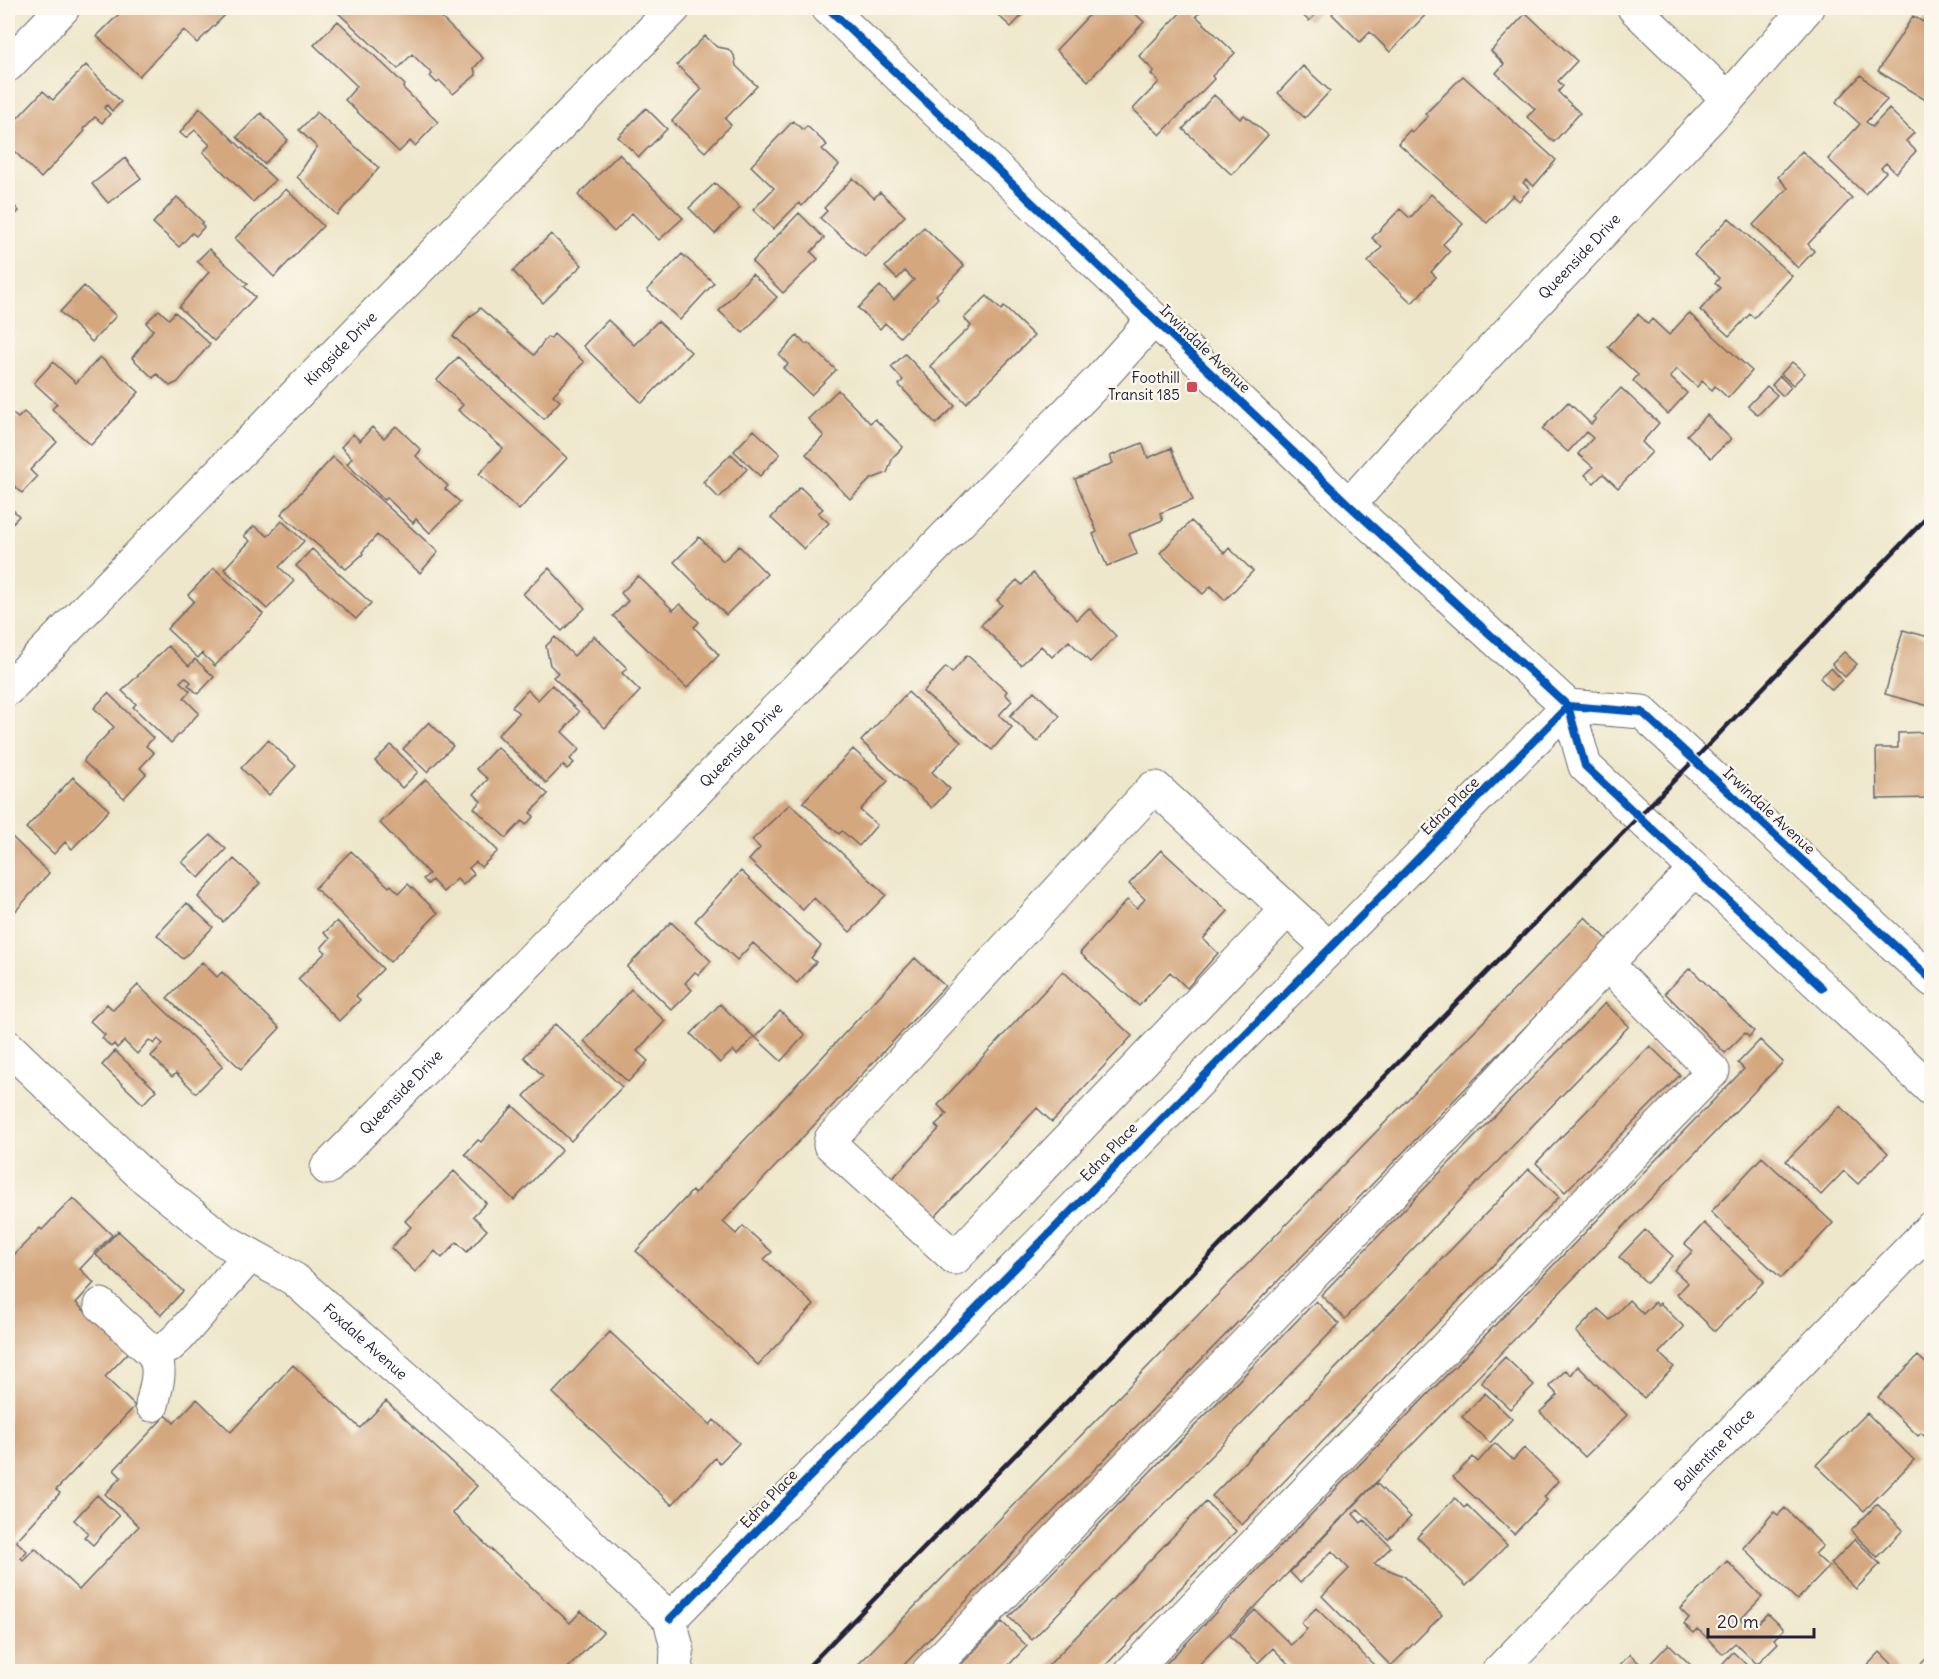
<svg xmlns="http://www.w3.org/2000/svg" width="1939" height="1679" font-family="Delius,sans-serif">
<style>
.building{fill:#d4a77f}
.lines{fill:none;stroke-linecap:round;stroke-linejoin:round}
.minor-casing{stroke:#69676d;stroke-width:35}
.major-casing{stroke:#69676d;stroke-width:35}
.minor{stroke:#fff;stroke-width:33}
.major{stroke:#fff;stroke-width:33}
.rail{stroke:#22223b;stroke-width:4.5}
.cycleway-casing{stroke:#fbf7ec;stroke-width:11}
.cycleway{stroke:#0057b8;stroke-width:8}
.poi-dot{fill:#d1495b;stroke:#fbf7ec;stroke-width:2}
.labels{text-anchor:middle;stroke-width:5;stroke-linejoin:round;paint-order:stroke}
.street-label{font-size:15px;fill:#22223b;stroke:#fbf7ec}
.poi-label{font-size:15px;fill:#22223b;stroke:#fbf7ec;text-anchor:end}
</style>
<rect width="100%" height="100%" fill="#fbf7ec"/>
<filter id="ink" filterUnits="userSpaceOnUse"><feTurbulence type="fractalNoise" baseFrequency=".0167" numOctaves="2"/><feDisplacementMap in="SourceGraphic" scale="12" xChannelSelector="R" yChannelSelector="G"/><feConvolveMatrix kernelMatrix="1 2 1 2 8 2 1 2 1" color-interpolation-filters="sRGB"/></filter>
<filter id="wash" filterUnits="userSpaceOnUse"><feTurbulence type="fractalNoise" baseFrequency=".008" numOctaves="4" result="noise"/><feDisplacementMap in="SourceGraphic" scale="24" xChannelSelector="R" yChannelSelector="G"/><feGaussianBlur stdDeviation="1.35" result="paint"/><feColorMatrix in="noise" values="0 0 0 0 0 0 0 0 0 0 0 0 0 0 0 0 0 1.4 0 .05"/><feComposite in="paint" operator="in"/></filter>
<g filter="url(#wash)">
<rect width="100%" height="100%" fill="#eee7cb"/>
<g id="blocks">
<!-- building -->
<path class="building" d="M125,8H226L229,11L197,43L184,30L139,76L97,36Z
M333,8H431L483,58L474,68L476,75L453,94L440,81L437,83L430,76L432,74L412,54L398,69Z
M990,8H1029L1011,27Z
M1085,8H1129L1144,22L1088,81L1056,50L1091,13Z
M1185,8H1204L1196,16L1235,53L1212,76L1214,79L1160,135L1133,109L1159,82L1151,74L1154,71L1139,56Z
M1295,8H1322L1309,21Z
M1338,8H1432L1390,52L1370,32L1360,42L1332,14Z
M1932,8V104L1878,71L1913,16L1923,22Z
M1526,13L1577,61L1558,81L1563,86L1558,92L1580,113L1554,142L1527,117L1535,109L1496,73L1504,64L1491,51Z
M338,21L405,85L403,88L438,122L415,146L410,141L399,152L345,100L357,86L314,45Z
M705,36L717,47L728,49L734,55L736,66L757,86L725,119L731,125L705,152L672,121L702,89L677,65Z
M86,65L121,102L112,111L107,105L104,108L110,114L102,123L95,117L83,129L85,131L41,178L8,145V128L43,91L53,100Z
M1303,66L1330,91L1305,118L1278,93Z
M1861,75L1887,100L1866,122L1872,127L1889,109L1914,133L1906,141L1916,151L1896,173L1886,163L1881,168L1886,172L1865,194L1828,159L1860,124L1836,102Z
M1463,76L1556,160L1534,186L1526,180L1523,183L1530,189L1519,201L1513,195L1487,223L1398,143L1410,130L1412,132L1428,116L1425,114Z
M1214,95L1240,119L1244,115L1268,135L1232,175L1183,129Z
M200,108L275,180L253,202L203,152L210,145L195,130L186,138L180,133Z
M646,108L667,129L639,157L618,137Z
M317,112L379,168L337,215L297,177L317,147L299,130Z
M261,113L288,140L264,164L237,137Z
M793,121L803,130L807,126L827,145L822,149L839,165L802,206L799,203L773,229L753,210L774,188L751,166Z
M1802,151L1852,198L1808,244L1814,251L1798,268L1753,225L1788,188L1778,177Z
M619,154L683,218L659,240L632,213L614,232L578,195Z
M125,158L141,178L108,203L92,184Z
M853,178L874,198L880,192L905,216L865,257L820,218L827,211L824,208Z
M715,183L740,208L715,234L689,208Z
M286,189L323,226L274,277L235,238Z
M1431,194L1463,224L1443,244L1450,251L1431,272L1436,277L1412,303L1368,262L1382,247L1372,238L1400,209L1410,218Z
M177,197L203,222L201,224L204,227L196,236L192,233L179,247L153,223Z
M8,199L19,211L8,222Z
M799,213L824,238L811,252L818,259L783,293L752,262Z
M1729,218L1792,276L1754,318L1750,314L1729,336L1700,310L1720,288L1715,283L1719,278L1694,255Z
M924,227L964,266L936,295L938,298L900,337L885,323L880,329L858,308L880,286L894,300L914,280L905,271L897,279L885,267Z
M551,234L582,265L543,303L513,271Z
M209,249L248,284L244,286L255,297L214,341L179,307L209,272L197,261Z
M682,254L714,283L680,320L647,290Z
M752,274L777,297L743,333L719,311Z
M84,286L116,316L92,342L60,312Z
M987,296L1001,310L1004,307L1034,336L966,403L930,366L971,326L964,318Z
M480,308L534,355L547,337L551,338L554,334L584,362L553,395L560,401L544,419L453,336L470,316L471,317Z
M159,310L169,319L175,312L210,344L178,382L170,386L157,374L153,378L132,358L153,330L146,323Z
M1689,313L1752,371L1728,398L1715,386L1712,390L1702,381L1697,387L1677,369L1670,377L1687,393L1668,414L1633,381L1638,375L1608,347L1638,314L1648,324L1652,319L1669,335Z
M608,320L634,345L658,321L691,352L642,403L583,346Z
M797,336L805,344L808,343L836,370L811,395L783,368L788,364L779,355Z
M905,354L955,406L936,424L899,385L903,380L891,367Z
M100,357L139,392L91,445L52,409L57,404L34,383L53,362L76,383Z
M458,357L567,458L519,510L479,474L503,448L458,410L463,405L437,380Z
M1792,362L1805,373L1793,385L1781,374Z
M1780,376L1791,387L1783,396L1772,385Z
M1767,386L1777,395L1758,415L1748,406Z
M1621,388L1659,423L1642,442L1652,452L1618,488L1603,474L1594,483L1585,475L1593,467L1578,454L1593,438L1586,432L1568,452L1542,429L1568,402L1591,424L1596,419L1593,417Z
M838,390L870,423L875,419L903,447L893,457L887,473L871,479L850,499L806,454L824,436L808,419Z
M8,410L18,418L24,412L57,442L30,470L37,477L22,493L8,480Z
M1707,415L1731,439L1711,458L1687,435Z
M396,426L421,450L416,456L448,486L445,489L460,502L430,533L416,519L413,523L387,498L384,500L347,464L352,458L341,447L353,434L360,441L372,427L384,438Z
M754,430L780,454L760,476L734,451Z
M1142,443L1148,458L1171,448L1193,500L1160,513L1163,520L1129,534L1137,554L1107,566L1093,534L1097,532L1075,479L1113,463L1110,456Z
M731,454L747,469L719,498L703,482Z
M333,457L438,552L420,573L377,535L362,552L363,554L346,569L281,514Z
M800,487L823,509L818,513L829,523L804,549L771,518Z
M8,505L19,516L8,528Z
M282,521L304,541L279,567L294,581L267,609L224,569L250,541L244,536L254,526L268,536Z
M1191,521L1225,553L1229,548L1253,571L1225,600L1211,586L1203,594L1160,553Z
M699,537L723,561L739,546L767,574L726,615L674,562Z
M312,549L371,603L356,619L296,566Z
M214,568L263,614L215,666L202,653L198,658L167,629L194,601L188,595Z
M549,568L585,608L562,631L523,594Z
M1033,573L1077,620L1089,608L1116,636L1090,662L1069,641L1052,657L1041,646L1021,665L981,625L1002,605L997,600L1017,580L1022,585Z
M638,576L673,610L680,604L699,622L694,627L719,655L687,688L613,616L628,601L621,593Z
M1903,630L1932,638V707L1885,694Z
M594,636L627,668L622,673L640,691L605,728L553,677L558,673L550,665L546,646L555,637L574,656Z
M168,646L189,666L195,659L214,677L198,694L188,685L191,682L185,677L180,682L190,691L184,698L199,713L171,743L133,707L136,704L122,691Z
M1844,652L1857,664L1845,677L1832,664Z
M967,655L1007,691L1005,694L1012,701L999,715L1012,727L992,750L923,692L946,667L952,673Z
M1831,668L1842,680L1832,690L1820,678Z
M552,685L579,712L562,732L580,749L570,759L574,763L567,769L563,765L546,783L498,735L519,713L512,707L528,690L538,700Z
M1034,691L1060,716L1037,742L1010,716Z
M908,692L961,742L932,772L950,789L932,808L861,741Z
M108,693L153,738L146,746L154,753L140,768L146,774L124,798L84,762L85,758L114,727L94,708Z
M429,722L453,746L427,772L403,749Z
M1932,732V798L1877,799L1876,748H1898V733Z
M268,740L296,766L269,795L241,768Z
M391,745L418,772L402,788L375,761Z
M497,747L548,794L530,813L534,816L526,825L522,821L506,838L474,808L481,801L474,794L488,779L476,769Z
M853,749L888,781L860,810L877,825L859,846L842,831L839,834L803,802Z
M73,777L109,810L72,849L65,842L54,854L26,828Z
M426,779L498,851L481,867L476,862L469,868L474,874L463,885L457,879L443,892L432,880L428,884L423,879L429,874L380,823Z
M790,804L886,895L850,932L814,898L803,910L749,860L760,848L752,840Z
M8,833L49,873L13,914L8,909Z
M211,835L226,849L199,878L182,862Z
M1161,850L1228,911L1203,939L1218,953L1187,988L1170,972L1139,1006L1080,953L1127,900L1137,908L1145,899L1129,884Z
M351,851L389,887L391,885L399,893L408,884L438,913L390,962L315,888Z
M234,859L260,883L223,922L198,897Z
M741,871L821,946L811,958L816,962L797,983L753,943L737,960L695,921Z
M187,903L213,927L183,959L157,935Z
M1585,917L1609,941L897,1672H851Z
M337,921L383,969L356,996L360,1000L339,1021L298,979L326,952L321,948L330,938L324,933Z
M671,922L711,961L699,975L695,972L685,983L692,990L672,1010L627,967Z
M915,958L945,986L723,1222L736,1234L743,1226L772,1252L764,1259L814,1305L758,1365L636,1251L692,1191L694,1194Z
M202,962L217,977L222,972L280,1028L241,1069L167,998Z
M1690,968L1754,1031L1749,1037L1745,1033L1725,1053L1665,993Z
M1063,971L1132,1036L1052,1122L1037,1108L932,1220L890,1181L939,1129L935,1125L947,1114L938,1105Z
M138,985L223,1066L196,1093L176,1073L172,1077L151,1056L163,1044L158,1039L154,1044L149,1040L137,1054L124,1041L117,1048L114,1044L111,1047L102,1038L105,1035L90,1021L107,1004L113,1010Z
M631,989L665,1021L637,1051L648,1061L628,1082L584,1041Z
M1605,1003L1629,1026L1345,1319L1321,1295Z
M720,1004L754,1037L737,1055L733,1050L720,1063L691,1034Z
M780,1011L805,1035L781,1061L755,1037Z
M555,1024L622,1087L571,1141L524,1096L543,1076L524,1057Z
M1760,1040L1783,1062L1192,1672H1158L1744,1069L1738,1063Z
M1650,1046L1680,1075L1565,1192L1536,1163Z
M115,1051L156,1090L143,1104L102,1065Z
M513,1106L562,1150L514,1200L465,1154L478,1140L481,1142Z
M1840,1106L1888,1153L1858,1184L1844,1171L1821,1195L1786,1161Z
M1762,1157L1833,1223L1781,1278L1711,1212Z
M1529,1169L1559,1197L1242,1525L1212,1496Z
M454,1171L486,1203L473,1216L487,1230L467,1252L457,1242L442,1258L435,1251L415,1272L391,1248L411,1227L405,1221Z
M73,1198L112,1235L80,1269L94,1283L76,1303L129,1352L105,1377L135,1406L56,1490L60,1493L16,1541L27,1551L21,1558L23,1560L35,1548L79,1590L139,1526L105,1494L121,1477L114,1470L166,1415L174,1423L197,1399L231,1432L293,1365L360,1428L386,1401L477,1486L452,1513L570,1623L581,1611L603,1632L568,1668L572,1672H8V1258L9,1260L40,1228L42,1230Z
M1704,1223L1764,1281L1715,1331L1677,1294L1688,1283L1674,1270L1693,1251L1685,1244Z
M1645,1230L1673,1256L1647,1283L1619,1257Z
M118,1231L183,1291L161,1315L96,1255Z
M1629,1300L1643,1314L1655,1302L1658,1305L1660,1303L1684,1327L1659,1353L1674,1367L1644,1398L1576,1332L1598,1309L1610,1320Z
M1316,1301L1339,1324L1032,1640L1009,1617Z
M610,1332L710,1425L714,1420L739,1443L720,1463L715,1458L672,1505L553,1393Z
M1918,1356L1932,1369V1443L1921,1433L1918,1436L1878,1397Z
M1505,1357L1534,1385L1510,1409L1481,1382Z
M1578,1366L1627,1415L1585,1457L1540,1412L1558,1395L1549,1386L1566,1370L1571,1375Z
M1485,1393L1512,1419L1490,1443L1462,1417Z
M1867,1413L1914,1460L1864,1511L1816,1465Z
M1495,1443L1513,1460L1524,1448L1558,1481L1544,1497L1547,1500L1514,1534L1453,1477L1473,1457L1478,1462Z
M1376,1483L1411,1517L1388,1539L1358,1509L1353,1514L1361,1523L1364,1520L1391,1547L1374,1564L1404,1576L1442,1615L1391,1666L1322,1596L1349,1569L1332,1551L1300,1583L1290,1572Z
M97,1495L119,1516L93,1545L84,1537L88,1533L74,1520Z
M1455,1498L1464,1508L1467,1505L1507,1545L1466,1586L1417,1537Z
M1206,1502L1236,1531L1099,1672H1042Z
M1877,1504L1903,1530L1877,1557L1851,1531Z
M1785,1508L1823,1546L1815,1554L1829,1567L1797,1600L1743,1548L1774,1512L1778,1515Z
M1855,1539L1880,1564L1856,1589L1831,1564Z
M1727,1561L1762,1597L1741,1619L1747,1625L1753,1618L1758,1623L1768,1614L1784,1629L1774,1639L1778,1643L1757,1664L1735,1643L1723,1654L1698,1629L1694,1633L1684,1624L1689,1618L1680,1609Z
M1316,1608L1376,1667L1372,1672H1296L1273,1648L1258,1663L1230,1636L1255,1610L1291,1645L1307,1629L1301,1623Z
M1002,1622L1027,1646L1002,1672H954Z
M1669,1644L1698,1672H1613L1630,1654L1645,1669Z
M1733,1652L1754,1672H1715Z
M1880,1652L1900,1672H1861Z
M1932,1653V1672H1913Z"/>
</g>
</g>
<g filter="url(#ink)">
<use href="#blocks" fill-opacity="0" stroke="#69676d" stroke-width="1.5"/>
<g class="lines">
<!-- minor casing -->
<g class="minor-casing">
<g id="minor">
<path d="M1634,8L1728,99"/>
<path d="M8,65L63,8"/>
<path id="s1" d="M1349,505L1417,429L1728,99L1807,8"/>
<path id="s2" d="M8,689L674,8"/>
<path d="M1287,910L955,1258L830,1144L831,1139L1153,788H1156L1328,947"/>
<path id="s3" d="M8,1047L144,1177L222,1239L294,1279L522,1480L670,1619L677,1648L676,1672"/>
<path id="s4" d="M327,1168L1100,379L1154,319"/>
<path d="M101,1305L153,1353C163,1370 156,1386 152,1405"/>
<path d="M153,1353L168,1347L179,1337L250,1255"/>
<path d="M670,1619L1568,706"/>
<path d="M928,1672L1468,1114L1695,869"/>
<path d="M1131,1672L1713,1071L1608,965"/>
<path id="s5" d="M1498,1672L1932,1227"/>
</g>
</g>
<!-- major casing -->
<g class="major-casing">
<path id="major" d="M828,8L1349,505L1568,706L1585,766L1932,1090
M1568,706L1642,712L1932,980"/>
</g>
<!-- minor -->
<use href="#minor" class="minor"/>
<!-- major -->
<use href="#major" class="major"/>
<!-- rail -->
<path class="rail" d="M803,1672L1694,760L1932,512"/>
<!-- cycleway casing -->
<g class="cycleway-casing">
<path id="cycleway" d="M828,8L1349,505L1568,706L1585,766L1822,988
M1568,706L1642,712L1932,980
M670,1619L1568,706"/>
</g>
<!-- cycleway -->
<use href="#cycleway" class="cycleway"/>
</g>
</g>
<!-- markers -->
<rect class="poi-dot" x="1186" y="381" width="12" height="12" rx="3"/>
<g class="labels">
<!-- street labels -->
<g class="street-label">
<text dy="5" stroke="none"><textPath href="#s1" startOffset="339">Queenside Drive</textPath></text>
<text dy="5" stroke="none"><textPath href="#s2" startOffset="476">Kingside Drive</textPath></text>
<text transform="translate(1205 349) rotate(44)" y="5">Irwindale Avenue</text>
<text dy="5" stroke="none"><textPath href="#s4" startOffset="592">Queenside Drive</textPath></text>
<text transform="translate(1450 806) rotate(-45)" y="5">Edna Place</text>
<text transform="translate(1769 811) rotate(43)" y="5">Irwindale Avenue</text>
<text dy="5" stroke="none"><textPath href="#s4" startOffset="106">Queenside Drive</textPath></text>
<text transform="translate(1109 1152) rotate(-46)" y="5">Edna Place</text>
<text dy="5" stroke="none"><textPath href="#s3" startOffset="465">Foxdale Avenue</textPath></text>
<text dy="5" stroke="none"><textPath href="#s5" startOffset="310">Ballentine Place</textPath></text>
<text transform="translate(769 1499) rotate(-46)" y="5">Edna Place</text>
</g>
<!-- poi labels -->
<g class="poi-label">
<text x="1180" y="383">Foothill<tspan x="1180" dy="17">Transit 185</tspan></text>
</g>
</g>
<!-- margin -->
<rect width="1939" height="1679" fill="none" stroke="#fbf7ec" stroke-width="30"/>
<!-- scale -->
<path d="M1708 1628v9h106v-9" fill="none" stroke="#22223b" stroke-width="3"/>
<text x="1717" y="1628" font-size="18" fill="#22223b" stroke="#fbf7ec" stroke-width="4.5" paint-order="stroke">20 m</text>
</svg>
